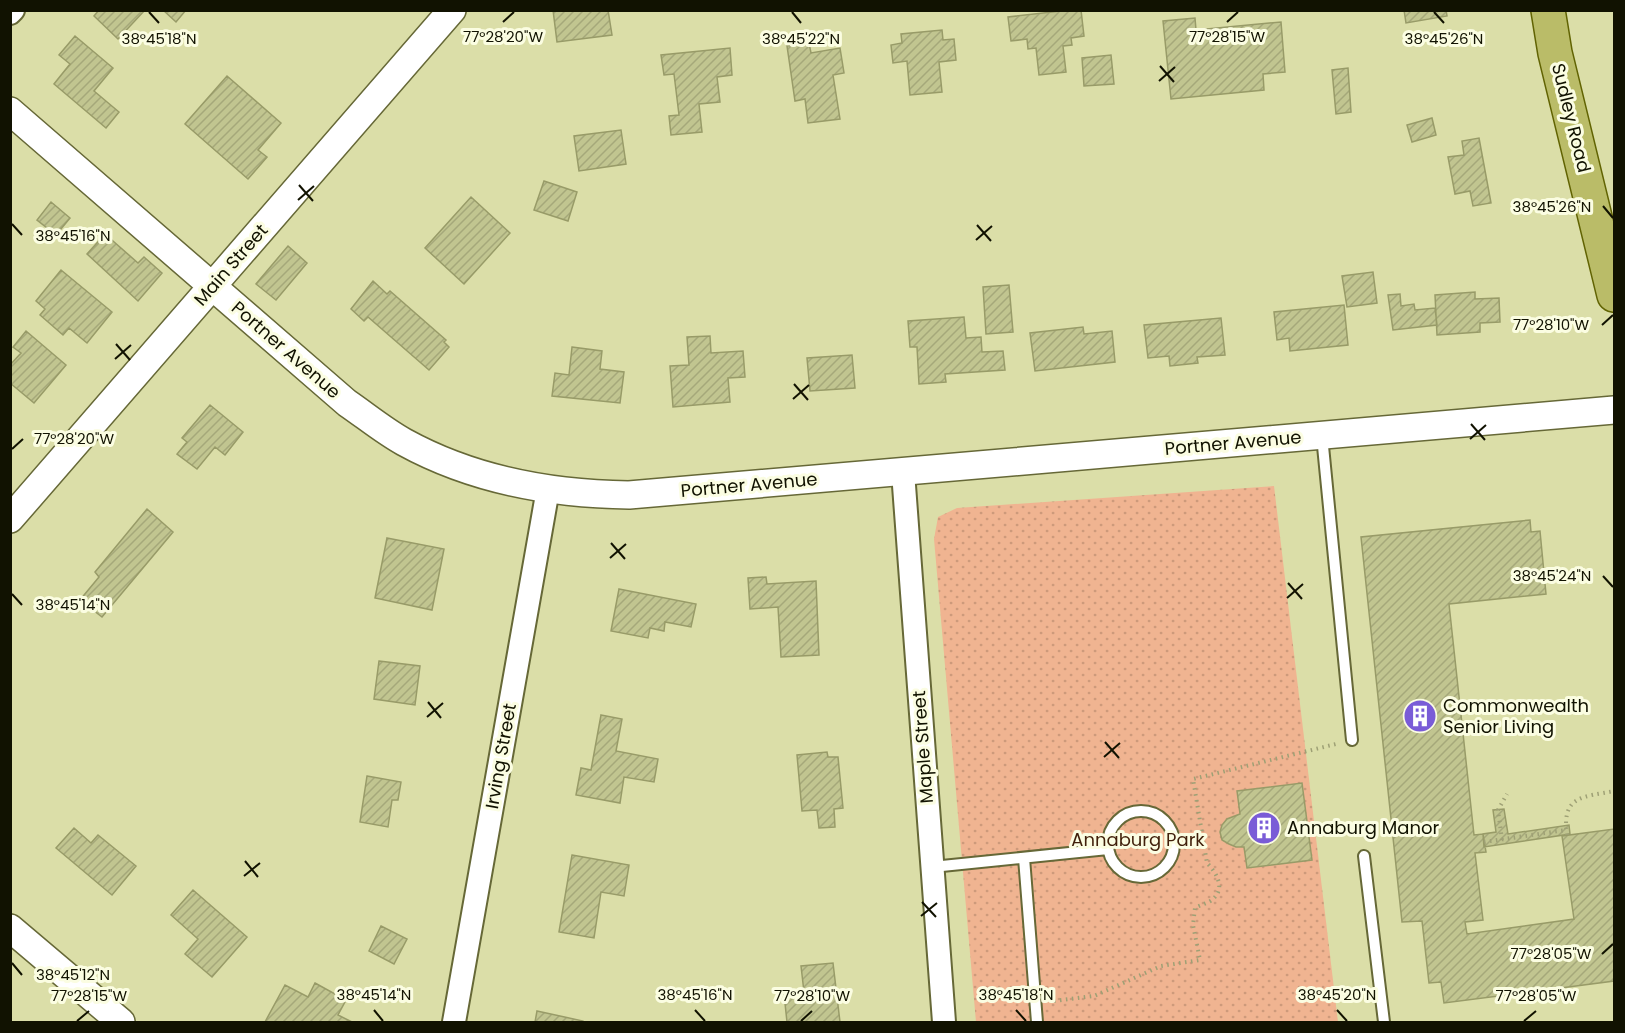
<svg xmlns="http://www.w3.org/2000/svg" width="1625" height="1033" font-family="Poppins,sans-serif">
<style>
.grass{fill:url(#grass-dots)}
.building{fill:url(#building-hatch);stroke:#989b68;stroke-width:1.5}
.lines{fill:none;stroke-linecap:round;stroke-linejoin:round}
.service-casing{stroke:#666837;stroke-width:14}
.minor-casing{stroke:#666837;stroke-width:26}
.tertiary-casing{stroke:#666837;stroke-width:30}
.primary-casing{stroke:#616302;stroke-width:36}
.path{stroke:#9ea075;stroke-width:4;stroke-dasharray:1.5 4.5;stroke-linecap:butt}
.service{stroke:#fff;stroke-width:10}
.minor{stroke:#fff;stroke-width:22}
.tertiary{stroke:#fff;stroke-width:27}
.primary{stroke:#babc68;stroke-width:33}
.ticks{fill:none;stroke:#111201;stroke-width:2}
.labels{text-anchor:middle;stroke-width:6;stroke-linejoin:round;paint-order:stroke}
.street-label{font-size:18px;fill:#111201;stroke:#fbfde2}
.poi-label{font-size:18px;fill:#111201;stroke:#fbfde2;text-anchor:start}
.park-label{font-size:18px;fill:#401f0a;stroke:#fbfde2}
.ticks-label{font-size:15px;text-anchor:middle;fill:#111201;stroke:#fbfde2;stroke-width:6;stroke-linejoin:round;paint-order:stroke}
</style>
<defs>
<pattern id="grass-dots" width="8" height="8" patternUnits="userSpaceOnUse" patternTransform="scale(1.5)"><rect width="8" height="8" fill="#f0b491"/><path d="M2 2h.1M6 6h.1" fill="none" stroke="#cd9a7b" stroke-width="1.8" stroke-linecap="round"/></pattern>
<pattern id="building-hatch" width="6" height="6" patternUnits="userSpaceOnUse" patternTransform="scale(1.5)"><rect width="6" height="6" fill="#c1c590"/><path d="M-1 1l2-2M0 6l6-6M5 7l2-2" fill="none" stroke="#a5a87a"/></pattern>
</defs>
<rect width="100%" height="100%" fill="#dbdea8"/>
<!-- grass -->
<path class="grass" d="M1274,486L1338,1022H976L934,539L938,517L957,508Z"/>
<!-- building -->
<path class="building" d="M99,10H145L118,39L94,16Z
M163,10H186L176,22Z
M553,10H608L612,35L557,42Z
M1070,10H1081L1084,36L1071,38L1072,45L1063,46L1066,72L1039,75L1036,48L1028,49L1027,39L1011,41L1008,17Z
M1404,10H1446L1447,16L1406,23Z
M1195,18L1196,30L1281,22L1285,72L1263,74L1264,90L1171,99L1163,21Z
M942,30L943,40L954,39L956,60L939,62L942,92L910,95L907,61L893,63L891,45L902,43L901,34Z
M75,36L113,68L94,91L119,112L106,128L54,84L70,64L59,55Z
M809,43L811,53L840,48L844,73L833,75L840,119L808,123L805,99L795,101L787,46Z
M730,48L732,75L717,77L720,102L699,104L702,132L671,135L669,116L679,115L674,74L664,75L661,55Z
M1111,55L1114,84L1084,86L1082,58Z
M1348,68L1351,112L1336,114L1332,70Z
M227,76L281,123L258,150L267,157L248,179L185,124Z
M1432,118L1436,135L1412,142L1407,125Z
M621,130L626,164L579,171L574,136Z
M1479,138L1491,203L1473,206L1470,191L1455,194L1448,157L1464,155L1462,141Z
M544,181L577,192L568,221L534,210Z
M471,197L510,233L464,284L425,248Z
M51,202L70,218L56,235L37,220Z
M105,234L138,263L144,257L162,273L138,301L87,254Z
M288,246L307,263L276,300L256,284Z
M61,270L112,312L87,343L69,328L63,335L40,315L45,309L36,301Z
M1373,272L1377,303L1347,307L1342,276Z
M373,281L387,294L390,291L446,340L444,342L449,347L429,370L368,317L364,321L351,309Z
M1009,285L1013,332L986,334L983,287Z
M1475,292V299L1499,298L1500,322L1480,323V332L1437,335L1435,295Z
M1400,294L1401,306L1414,304L1415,310L1435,308L1437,325L1393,330L1388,295Z
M1344,305L1348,345L1290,351L1289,338L1277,340L1274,312Z
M964,317L966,338L981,337L982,352L1003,351L1005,370L945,374L946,382L919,384L917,347H910L908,321Z
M1221,318L1225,355L1197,357L1198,363L1170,366L1169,356L1148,358L1144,325Z
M1083,327L1084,334L1112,331L1115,362L1035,371L1030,333Z
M26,331L66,365L34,403L10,383V365L21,353L13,347Z
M710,336L711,353L743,351L745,377L728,378L730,402L673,407L670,366L689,365L687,337Z
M572,347L602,351L600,369L624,372L620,403L552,396L555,373L569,375Z
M852,355L855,388L810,391L807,358Z
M210,405L243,432L225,455L215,447L197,469L177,454L187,442L182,438Z
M147,509L173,532L102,617L80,600L99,577L95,572Z
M1530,520L1531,532L1540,531L1546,594L1449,604L1474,835L1483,834L1486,852L1475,853L1483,920L1465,922L1467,934L1574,919L1562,836L1614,829V981L1444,1003L1441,982L1429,983L1422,921L1402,922L1361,537Z
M387,538L444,549L432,610L375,598Z
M766,577L767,584L816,581L819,655L781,657L778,607L750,609L748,578Z
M619,589L696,604L691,627L665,622L664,631L650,628L648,638L611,631Z
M379,661L420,666L415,705L374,699Z
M601,715L622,719L616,751L658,759L654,782L624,777L620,803L576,795L581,768L591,770Z
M827,752L828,757H838L843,808L834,809L835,827L819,828L817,810L802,811L797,755Z
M367,776L401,782L398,800H392L388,827L360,822Z
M1302,783L1312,860L1247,868L1244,847H1236L1229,844L1222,840L1220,832L1222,825L1227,819L1240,814L1237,791Z
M1504,809L1508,834L1569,825L1570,834L1484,847L1483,834L1496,832L1493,810Z
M74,828L91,843L98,835L136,866L112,895L56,848Z
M572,855L629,865L624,896L601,892L594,938L559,932Z
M193,890L247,937L212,977L185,954L198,939L171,915Z
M381,926L407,939L394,964L369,951Z
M833,963L840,1022H787L784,994L804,992L801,966Z
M315,983L346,1000L338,1015L352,1022H265L285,985L308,997Z
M537,1011L583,1021V1022H535Z"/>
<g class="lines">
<!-- service casing -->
<g class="service-casing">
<path id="service" d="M1322,436L1352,740
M1108 844a33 33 0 1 1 66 0a33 33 0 1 1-66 0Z
M1364,856L1384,1022
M1024,858L1037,1022
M932,867L1108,849"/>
</g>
<!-- minor casing -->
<g class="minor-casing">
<path id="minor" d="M10,13L13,10
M903,472L944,1022
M454,1022L548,489"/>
</g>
<!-- tertiary casing -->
<g class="tertiary-casing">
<path id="tertiary" d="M10,111L347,403C366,416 384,431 404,442C473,480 551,494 629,495L1614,410
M10,519L452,10
M10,928L121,1022"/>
</g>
<!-- primary casing -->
<g class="primary-casing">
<path id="primary" d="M1548,10L1555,53L1614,295"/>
</g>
<!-- path -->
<path class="path" d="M1567,835C1561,795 1584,797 1614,791
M1502,840L1498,810L1507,794
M1484,842L1566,830
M1054,1001L1094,996L1161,966L1200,960L1193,925L1195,908C1200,905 1209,903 1213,899C1226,888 1216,872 1207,863L1193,779L1336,744"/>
<!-- service -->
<use href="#service" class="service"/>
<!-- minor -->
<use href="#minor" class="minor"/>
<!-- tertiary -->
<use href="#tertiary" class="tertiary"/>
<!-- primary -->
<use href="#primary" class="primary"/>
</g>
<!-- ticks -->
<path class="ticks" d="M149,12L159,23M792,12L801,23M1434,12L1444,23M503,22L514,12M1227,22L1238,12M1160,66L1174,82M1159,81L1175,67M299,185L313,201M298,200L314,186M1603,206L1613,218M12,224L22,235M977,225L991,241M976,240L992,226M1602,325L1613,315M116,344L130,360M115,359L131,345M794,384L808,400M793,399L809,385M1471,424L1485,440M1470,439L1486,425M12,449L23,439M611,543L625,559M610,558L626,544M1603,576L1613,587M1288,583L1302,599M12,594L22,605M1287,598L1303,584M428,702L441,718M427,717L443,703M1105,742L1119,758M1104,757L1120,743M245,861L258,877M244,876L260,863M922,902L936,917M921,916L937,903M1602,954L1613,944M12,963L22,975M374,1010L383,1021M695,1010L705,1021M1016,1010L1026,1021M1337,1010L1347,1021M77,1021L89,1011M801,1021L812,1011M1524,1021L1536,1011"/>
<!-- icons -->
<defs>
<g id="building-disc" transform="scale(1.725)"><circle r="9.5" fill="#7a5cd7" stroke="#fbfde2"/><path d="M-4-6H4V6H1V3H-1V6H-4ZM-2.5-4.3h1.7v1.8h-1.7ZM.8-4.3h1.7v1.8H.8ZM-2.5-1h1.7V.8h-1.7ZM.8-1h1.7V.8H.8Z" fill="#fff"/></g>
</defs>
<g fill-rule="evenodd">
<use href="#building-disc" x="1420" y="716"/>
<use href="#building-disc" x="1264" y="828"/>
</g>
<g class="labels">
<!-- street labels -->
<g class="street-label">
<text transform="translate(1571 118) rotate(76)" y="6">Sudley Road</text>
<text transform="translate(231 265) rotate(-49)" y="6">Main Street</text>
<text transform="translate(286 350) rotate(41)" y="6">Portner Avenue</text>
<text transform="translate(1233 443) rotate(-5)" y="6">Portner Avenue</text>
<text transform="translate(749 485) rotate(-5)" y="6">Portner Avenue</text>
<text transform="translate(923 747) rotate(-94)" y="6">Maple Street</text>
<text transform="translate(501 756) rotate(-80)" y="6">Irving Street</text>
</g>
<!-- poi labels -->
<g class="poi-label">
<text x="1443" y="712">Commonwealth<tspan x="1443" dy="21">Senior Living</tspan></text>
<text x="1287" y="834">Annaburg Manor</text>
</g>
<!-- park labels -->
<g class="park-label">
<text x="1138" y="846">Annaburg Park</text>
</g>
</g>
<g class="ticks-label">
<text x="503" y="42">77°28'20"W</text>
<text x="1227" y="42">77°28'15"W</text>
<text x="1444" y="44">38°45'26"N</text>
<text x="159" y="44">38°45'18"N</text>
<text x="801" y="44">38°45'22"N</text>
<text x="1552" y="212">38°45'26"N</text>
<text x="73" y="241">38°45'16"N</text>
<text x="1551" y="330">77°28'10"W</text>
<text x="74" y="444">77°28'20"W</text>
<text x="1552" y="581">38°45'24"N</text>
<text x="73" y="610">38°45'14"N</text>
<text x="1551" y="959">77°28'05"W</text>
<text x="73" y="980">38°45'12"N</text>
<text x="374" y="1000">38°45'14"N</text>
<text x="695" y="1000">38°45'16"N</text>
<text x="1016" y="1000">38°45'18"N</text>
<text x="1337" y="1000">38°45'20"N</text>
<text x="89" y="1001">77°28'15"W</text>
<text x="812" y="1001">77°28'10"W</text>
<text x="1536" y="1001">77°28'05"W</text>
</g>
<!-- border -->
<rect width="1625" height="1033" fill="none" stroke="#111201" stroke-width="24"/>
</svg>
